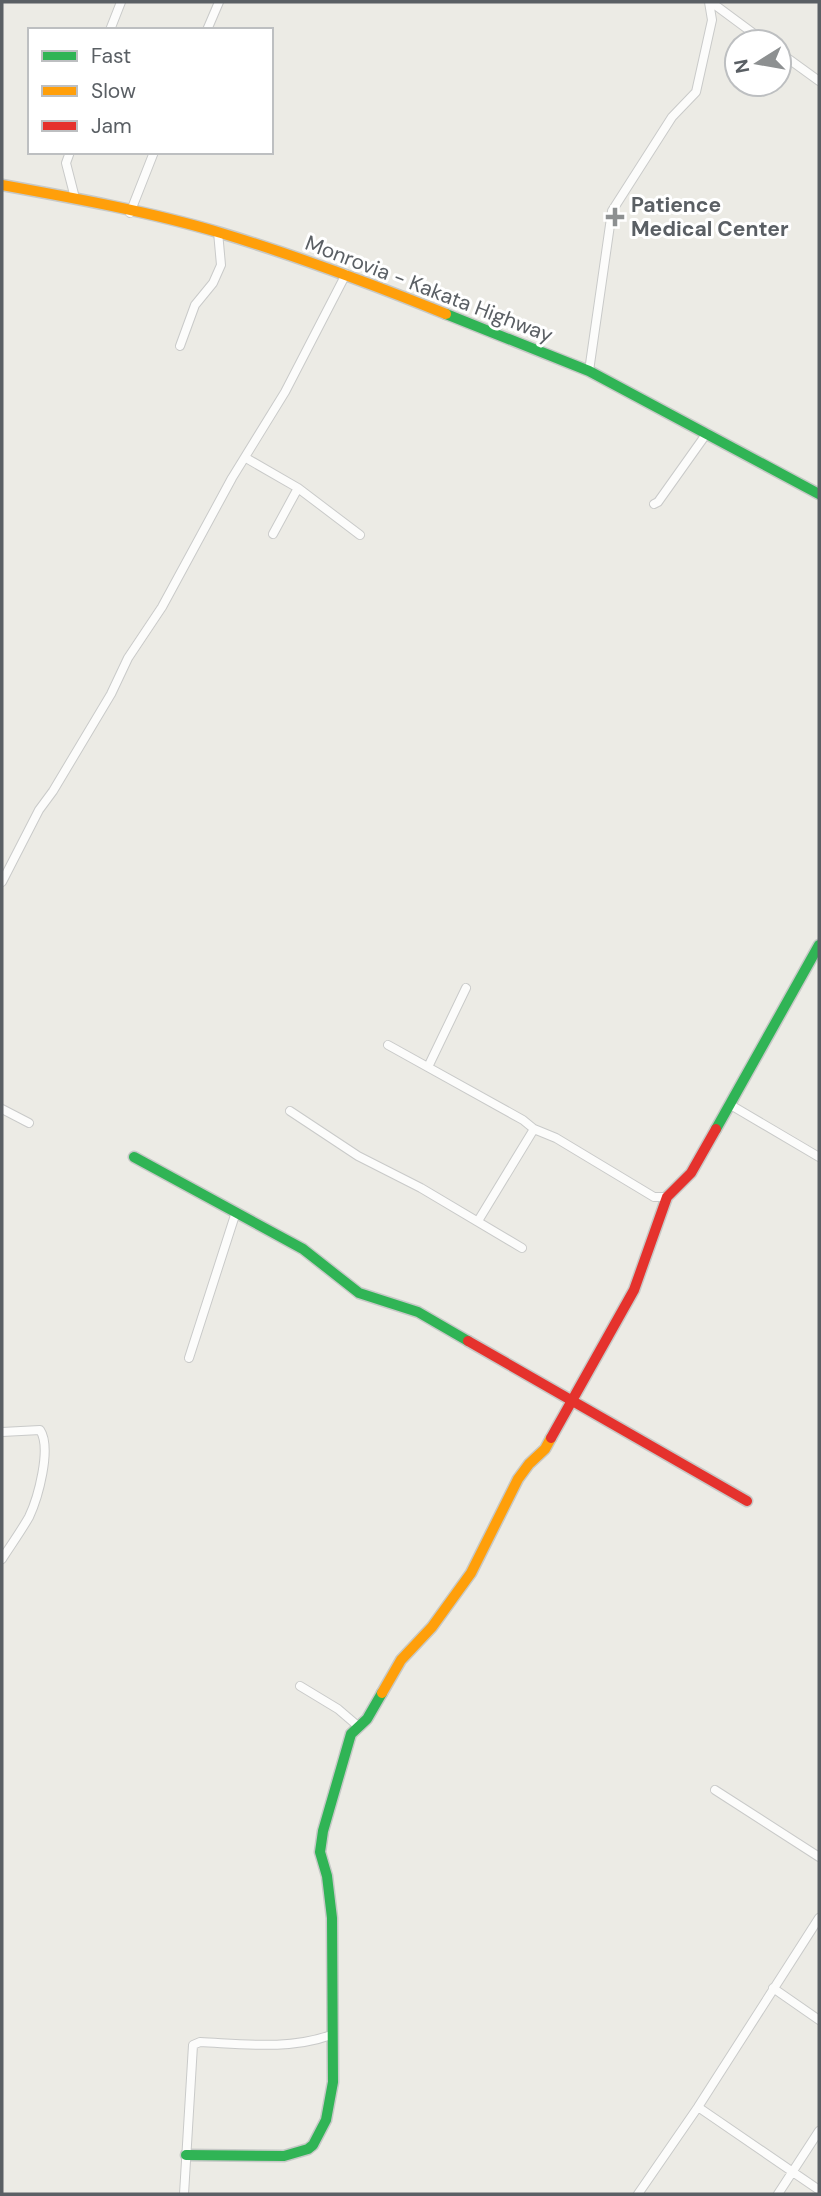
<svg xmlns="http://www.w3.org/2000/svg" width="821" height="2196" font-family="'DM Sans',sans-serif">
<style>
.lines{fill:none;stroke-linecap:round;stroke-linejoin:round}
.street-casing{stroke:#c9cac9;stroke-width:10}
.fast-casing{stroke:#c7c9c7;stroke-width:13}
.slow-casing{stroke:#c7c9c7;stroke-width:13}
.jam-casing{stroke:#c7c9c7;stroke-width:13}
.street{stroke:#fcfcfb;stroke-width:8}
.fast{stroke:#30b455;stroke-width:10}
.slow{stroke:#ff9f0a;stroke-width:10}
.jam{stroke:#e5322d;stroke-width:10}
.poi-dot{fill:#8d9091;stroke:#fff;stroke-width:2.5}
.labels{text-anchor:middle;stroke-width:6;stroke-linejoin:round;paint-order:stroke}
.poi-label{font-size:21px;font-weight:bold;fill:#5a5f64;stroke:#fff;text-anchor:start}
.street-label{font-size:21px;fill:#5a5f64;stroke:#fff}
</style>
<rect width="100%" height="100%" fill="#ecebe5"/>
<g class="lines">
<!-- street casing -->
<g class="street-casing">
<path id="street" d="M711,2L765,42
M110,30L121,2
M207,30L219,2
M779,52L819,81
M70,152L66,163L75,198
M130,213L154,152
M180,346L195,305L213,283L221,265L218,232
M589,371L612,211L672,117L696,92L712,20L709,2
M246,458L298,488L360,535
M654,504L658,502L707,433
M273,534L298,488
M2,882L39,810L53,791L111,694L128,658L162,607L232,478L285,392L346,274
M388,1045L523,1120L534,1129
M428,1067L466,988
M729,1104L819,1157
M2,1109L29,1123
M290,1111L358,1156L421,1188L522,1248
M478,1221L534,1129L556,1138L654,1197H667
M189,1358L236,1212
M2,1432L40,1430C52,1448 38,1498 29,1517C21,1531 11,1545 2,1559
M300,1686L338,1709L359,1727
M715,1790L819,1857
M773,1988L819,2020
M698,2107L819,2190
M184,2194L193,2045L200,2042C244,2044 290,2050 331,2035
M638,2194L698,2107L819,1918
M778,2194L819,2131"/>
</g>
<!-- fast casing -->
<g class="fast-casing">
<path id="fast" d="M446,314L589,371L819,494
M716,1129L819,945
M134,1157L303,1249L359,1293L418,1312L468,1341
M186,2155L284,2156L308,2149L313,2145L326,2120L333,2082L332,1918L327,1876L320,1852L323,1831L351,1734L367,1719L382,1693"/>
</g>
<!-- slow casing -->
<g class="slow-casing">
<path id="slow" d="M2,185C74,198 151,212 221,233C297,256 372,284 446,314
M382,1693L401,1660L432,1627L471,1573L518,1479L529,1464L545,1449L551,1438"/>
</g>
<!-- jam casing -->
<g class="jam-casing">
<path id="jam" d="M468,1341L747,1501
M551,1438L634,1290L667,1197L691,1173L716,1129"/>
</g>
<!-- street -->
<use href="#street" class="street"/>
<!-- fast -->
<use href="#fast" class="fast"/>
<!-- slow -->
<use href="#slow" class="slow"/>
<!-- jam -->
<use href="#jam" class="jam"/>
</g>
<!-- markers -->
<path class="poi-dot" d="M611.5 206.5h7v7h7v7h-7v7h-7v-7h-7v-7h7z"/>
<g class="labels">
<!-- poi labels -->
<g class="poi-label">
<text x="631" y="212">Patience<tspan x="631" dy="24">Medical Center</tspan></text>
</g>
<!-- street labels -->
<g class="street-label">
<text transform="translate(429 289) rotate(21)" y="7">Monrovia - Kakata Highway</text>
</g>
</g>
<!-- border -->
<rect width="821" height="2196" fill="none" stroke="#5a5f64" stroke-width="7"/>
<!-- legend -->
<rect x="28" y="28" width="245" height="126" fill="#ffffff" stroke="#bdbfc1" stroke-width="2"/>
<rect x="42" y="51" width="35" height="10" fill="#30b455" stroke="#bdbfc1" stroke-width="2"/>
<text x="91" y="63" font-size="21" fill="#5a5f64">Fast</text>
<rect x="42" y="86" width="35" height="10" fill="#ff9f0a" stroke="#bdbfc1" stroke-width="2"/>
<text x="91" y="98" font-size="21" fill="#5a5f64">Slow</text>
<rect x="42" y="121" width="35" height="10" fill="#e5322d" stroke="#bdbfc1" stroke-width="2"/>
<text x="91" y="133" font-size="21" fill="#5a5f64">Jam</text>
<!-- north arrow -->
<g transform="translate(758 63) rotate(259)"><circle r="33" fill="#ffffff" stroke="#bdbfc1" stroke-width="2"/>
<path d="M0-5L12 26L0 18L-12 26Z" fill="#8d9091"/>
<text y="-10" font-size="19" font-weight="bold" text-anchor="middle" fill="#5a5f64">N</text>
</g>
</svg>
